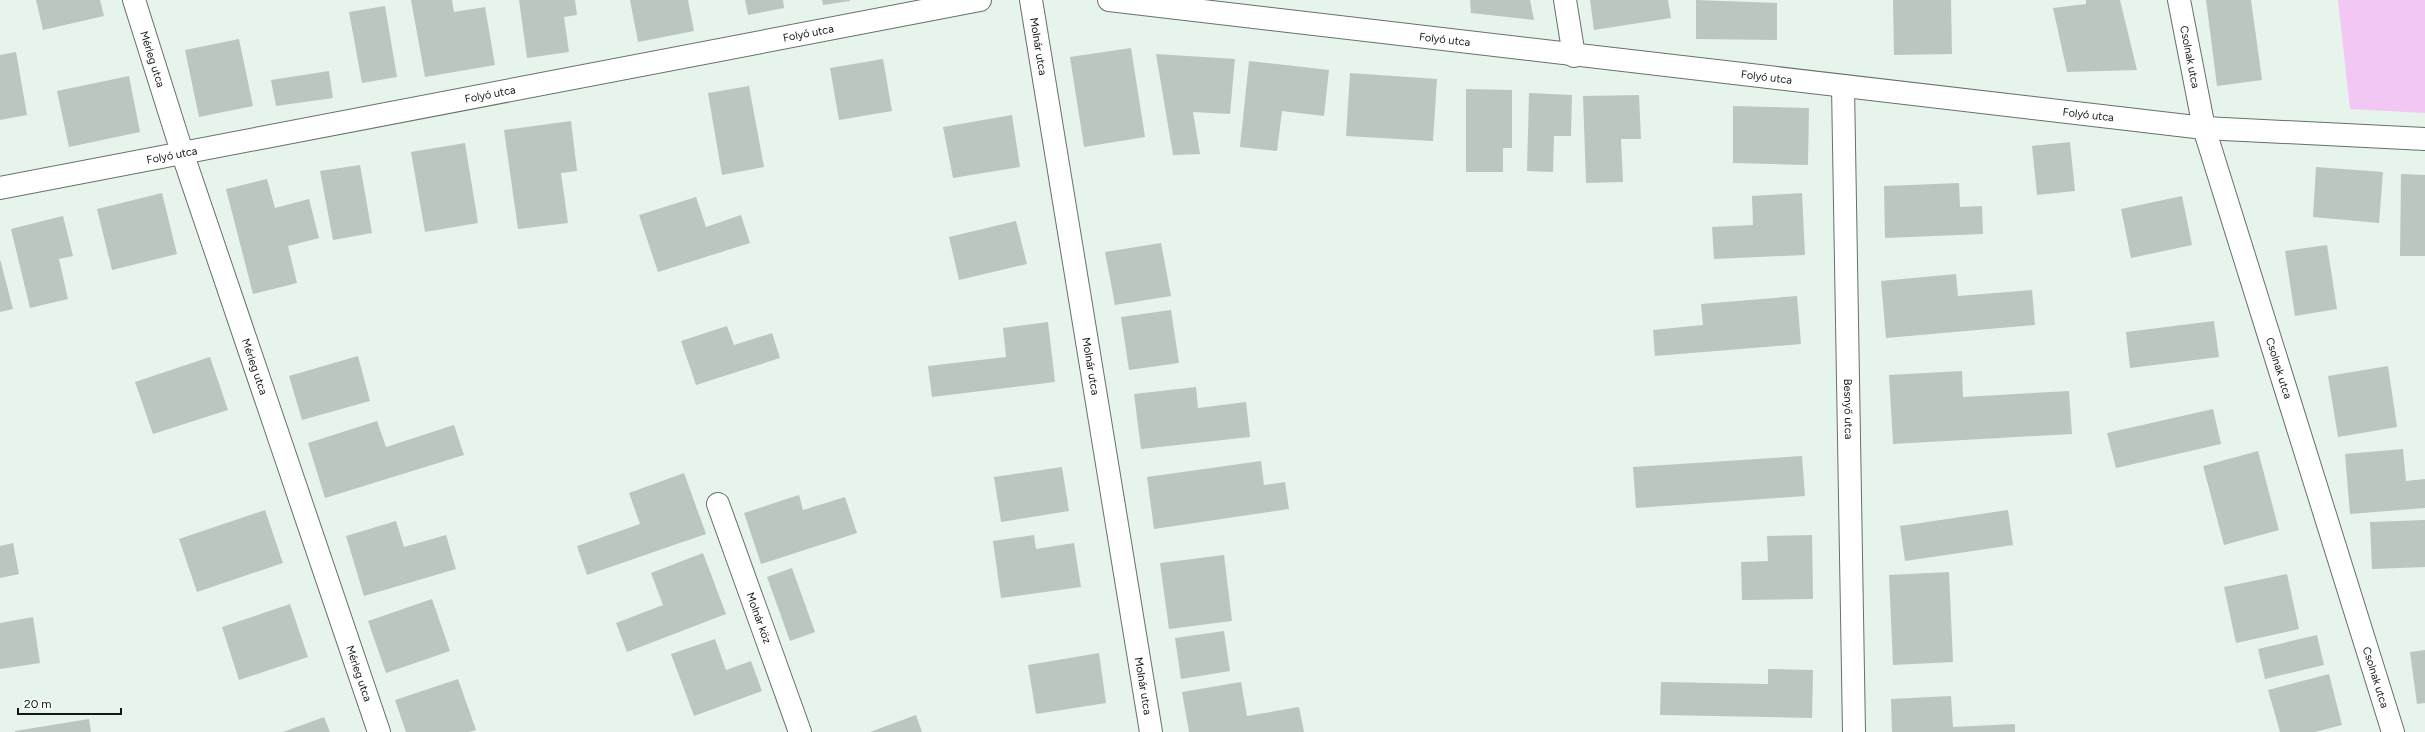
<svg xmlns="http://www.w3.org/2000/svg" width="2425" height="732" font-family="Figtree,sans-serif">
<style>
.green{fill:#f2c7f3}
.building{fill:#bac7c0}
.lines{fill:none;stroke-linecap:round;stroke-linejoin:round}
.minor-casing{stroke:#65716a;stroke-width:24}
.minor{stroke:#fff;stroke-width:22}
.labels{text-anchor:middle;stroke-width:3;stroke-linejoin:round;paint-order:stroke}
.street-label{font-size:11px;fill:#121714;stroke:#f9fffc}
</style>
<rect width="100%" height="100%" fill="#e6f4ec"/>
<!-- green -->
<path class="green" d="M2338,0H2425V113L2350,109Z"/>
<!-- building -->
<path class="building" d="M36,0H100L104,16L43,30Z
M411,0H452L454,12L485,7L495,65L425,77Z
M519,0H575L577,15L564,17L569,52L527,58Z
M630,0H688L694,31L638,42Z
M745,0H783L784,8L748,15Z
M822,0H850V1L823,5Z
M1470,0H1530L1534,20L1471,13Z
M1590,0H1668L1671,18L1594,30Z
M1696,0L1777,3V40L1696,39Z
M1893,0H1951L1952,54L1894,55Z
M2086,0H2120L2137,70L2067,72L2053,8L2086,4Z
M2206,0H2251L2262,80L2217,86Z
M385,6L397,77L362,83L349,12Z
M239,39L253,106L199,117L185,50Z
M1131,48L1145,137L1084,147L1070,57Z
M16,52L27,115L0,120V55Z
M1156,54L1235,59L1230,114L1193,112L1200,154L1173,155Z
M883,59L892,111L839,120L830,68Z
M1249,61L1329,70L1324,116L1282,111L1277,151L1240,147Z
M329,71L333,98L276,106L271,80Z
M1350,73L1437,79L1433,141L1346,136Z
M129,76L140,132L69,147L57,91Z
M749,86L764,167L722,175L708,93Z
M1466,89L1512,90V148H1503V172H1466Z
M1529,93L1572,95L1571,136H1554L1553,172L1527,171Z
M1639,95L1641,139H1621L1623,182L1586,183L1583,96Z
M1733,106L1809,108L1808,165L1733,163Z
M1012,115L1020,167L953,178L943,127Z
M571,121L577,171L561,173L568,223L518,229L504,130Z
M2070,142L2075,191L2037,195L2032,146Z
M465,143L478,223L425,232L411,152Z
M360,165L372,233L333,240L320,171Z
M2316,167L2383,172L2379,223L2313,217Z
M2401,174L2425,175V256H2400Z
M267,179L275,208L309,199L319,238L288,246L297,283L253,294L226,189Z
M1959,183L1960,207L1982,206L1983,234L1885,238L1884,186Z
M162,193L177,254L112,270L97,209Z
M1802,193L1805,255L1714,259L1712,227L1753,225L1752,196Z
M2182,196L2192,245L2131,258L2121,209Z
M696,197L706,227L741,215L750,243L658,272L639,215Z
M63,216L73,256L59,259L68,299L30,308L11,229Z
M1016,221L1027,264L959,280L949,237Z
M1161,243L1171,296L1115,305L1105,252Z
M2327,245L2337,309L2295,316L2285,251Z
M0,259L13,309L0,312Z
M1956,274L1958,296L2032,290L2035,325L1886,338L1881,281Z
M1797,296L1801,344L1655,356L1653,330L1703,325L1701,304Z
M1171,310L1179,363L1129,370L1121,317Z
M2214,321L2219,357L2130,368L2126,332Z
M1048,322L1055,382L932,397L928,366L1006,357L1003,328Z
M727,326L734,345L772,333L780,358L696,385L681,341Z
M358,356L370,401L302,420L289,376Z
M210,357L228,410L153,434L135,382Z
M2388,366L2397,427L2338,437L2328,376Z
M1962,371L1963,397L2069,391L2072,434L1893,444L1889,375Z
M1196,387L1198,408L1246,402L1250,437L1141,449L1134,394Z
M2213,409L2221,444L2116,468L2107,433Z
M377,421L386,447L454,425L464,455L325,498L308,443Z
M2403,449L2406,481L2425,479V508L2350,514L2345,454Z
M2258,451L2279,530L2224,545L2203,466Z
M1802,456L1805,496L1636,508L1633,467Z
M1261,461L1264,485L1285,482L1289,509L1154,529L1147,477Z
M1062,467L1069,511L1001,522L994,477Z
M684,473L706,534L587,575L577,546L640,524L629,493Z
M799,495L803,510L845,497L857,533L761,564L744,513Z
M265,510L283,563L197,592L179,539Z
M2008,510L2013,545L1905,561L1900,526Z
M2425,520V567L2372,569L2370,522Z
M396,521L404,547L446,535L456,569L364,596L346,536Z
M1034,535L1036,549L1074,543L1081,587L1001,598L993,541Z
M1812,535L1813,599L1742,600L1741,562L1768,561L1767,536Z
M13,543L19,574L0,578V546Z
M703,553L726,614L627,652L616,623L663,605L651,573Z
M1224,555L1232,621L1169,629L1160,563Z
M792,568L815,632L790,641L767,577Z
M1949,572L1953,662L1893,665L1889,575Z
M2287,574L2299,629L2236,643L2224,587Z
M432,599L450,651L386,673L368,621Z
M290,604L308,657L239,680L222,627Z
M33,617L40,663L0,669V623Z
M1224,631L1230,671L1181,679L1175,638Z
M2317,635L2324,665L2265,679L2258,649Z
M715,639L726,670L751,661L762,691L694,716L671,654Z
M2425,650V703L2417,704L2410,652Z
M1099,653L1106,703L1036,714L1028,665Z
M1768,669L1813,670L1812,718L1660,715L1661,682L1768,684Z
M2329,674L2342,725L2315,732H2280L2268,690Z
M458,679L476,730L469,732H406L395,700Z
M1241,682L1247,716L1299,707L1304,732H1189L1182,692Z
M1951,696L1953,727L2015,724V732H1892L1891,699Z
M916,715L922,732H870Z
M324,717L330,732H283Z
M89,719L91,732H15V731Z"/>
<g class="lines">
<!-- minor casing -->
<g class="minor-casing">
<g id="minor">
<path id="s1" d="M134,0L182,152L379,732"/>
<path id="s2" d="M1031,0L1151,732"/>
<path id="s3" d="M1109,0L2204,128L2425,139"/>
<path d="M1565,0L1574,56"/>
<path id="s4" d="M2179,0L2204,128L2393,732"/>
<path id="s5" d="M1843,86L1854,732"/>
<path id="s6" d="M0,188L980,0"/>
<path id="s7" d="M718,504L800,732"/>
</g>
</g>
<!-- minor -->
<use href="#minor" class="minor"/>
</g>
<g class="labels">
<!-- street labels -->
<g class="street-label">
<text dy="4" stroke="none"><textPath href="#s6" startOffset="823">Folyó utca</textPath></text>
<text dy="4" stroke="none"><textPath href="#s3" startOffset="338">Folyó utca</textPath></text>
<text dy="4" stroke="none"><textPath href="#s2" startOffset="47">Molnár utca</textPath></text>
<text dy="4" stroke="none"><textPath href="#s4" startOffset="58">Csolnak utca</textPath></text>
<text dy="4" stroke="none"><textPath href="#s1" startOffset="62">Mérleg utca</textPath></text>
<text dy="4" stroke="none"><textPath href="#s3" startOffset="662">Folyó utca</textPath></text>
<text dy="4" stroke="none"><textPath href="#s6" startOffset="499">Folyó utca</textPath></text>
<text dy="4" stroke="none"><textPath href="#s3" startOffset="986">Folyó utca</textPath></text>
<text dy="4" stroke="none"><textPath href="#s6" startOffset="175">Folyó utca</textPath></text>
<text dy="4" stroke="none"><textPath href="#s1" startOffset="386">Mérleg utca</textPath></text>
<text dy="4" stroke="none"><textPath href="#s2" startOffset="371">Molnár utca</textPath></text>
<text dy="4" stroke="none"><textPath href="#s4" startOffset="382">Csolnak utca</textPath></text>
<text dy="4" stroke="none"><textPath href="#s5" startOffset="323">Besnyő utca</textPath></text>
<text dy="4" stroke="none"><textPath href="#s7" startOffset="121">Molnár köz</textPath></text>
<text dy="4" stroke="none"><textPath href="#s1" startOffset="710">Mérleg utca</textPath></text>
<text dy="4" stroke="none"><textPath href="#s4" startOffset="706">Csolnak utca</textPath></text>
<text dy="4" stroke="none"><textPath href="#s2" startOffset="695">Molnár utca</textPath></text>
</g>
</g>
<!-- scale -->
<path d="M18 708v6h103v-6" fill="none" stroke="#121714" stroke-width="2"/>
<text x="24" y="708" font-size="12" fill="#121714" stroke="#f9fffc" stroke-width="3" paint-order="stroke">20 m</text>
</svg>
